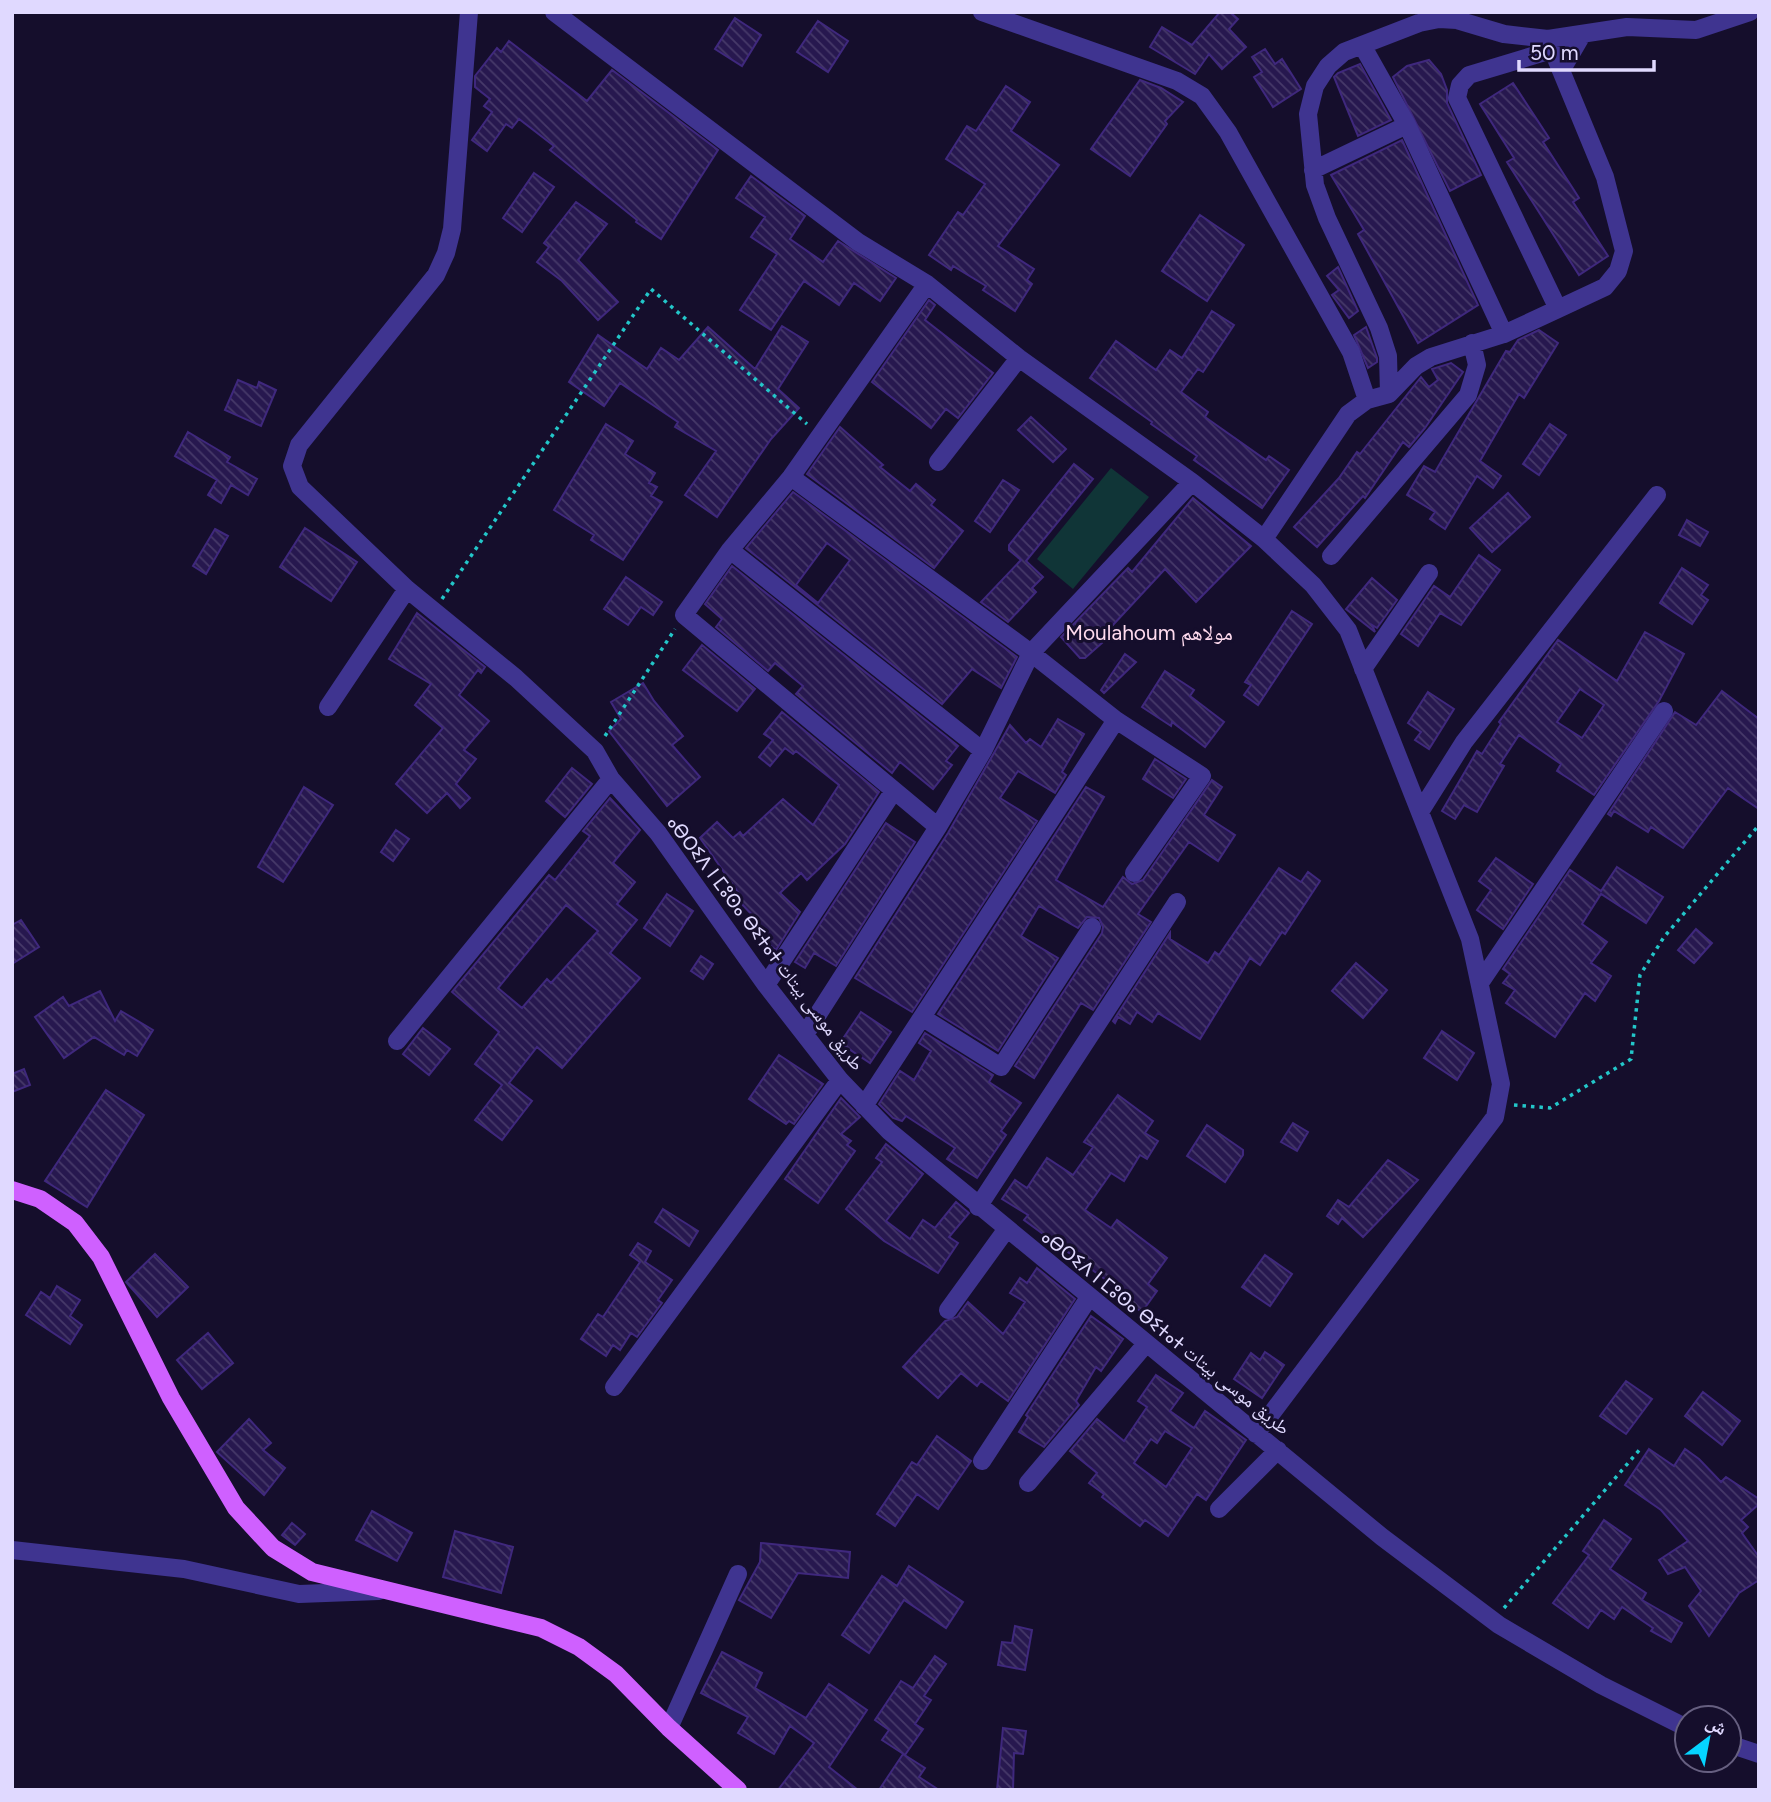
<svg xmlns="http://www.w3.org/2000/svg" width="1771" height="1802" font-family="Figtree,'Noto Naskh Arabic','Noto Sans Tifinagh',sans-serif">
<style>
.grass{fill:#103537}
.building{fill:url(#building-back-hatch);stroke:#3f287d;stroke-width:2;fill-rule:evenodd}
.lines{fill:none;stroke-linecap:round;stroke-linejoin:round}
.path{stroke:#23c6c9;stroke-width:3.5;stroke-dasharray:3.5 5;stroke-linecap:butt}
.minor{stroke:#3f3490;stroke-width:18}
.major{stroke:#cf60ff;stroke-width:18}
.labels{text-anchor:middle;stroke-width:6;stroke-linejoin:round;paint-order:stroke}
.street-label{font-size:19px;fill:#e0d9ff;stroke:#150e2c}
.neighbourhood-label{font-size:21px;fill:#ffdbef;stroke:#150e2c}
</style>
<defs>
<pattern id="building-back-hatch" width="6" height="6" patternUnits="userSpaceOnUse" patternTransform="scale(1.75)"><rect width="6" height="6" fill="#27184f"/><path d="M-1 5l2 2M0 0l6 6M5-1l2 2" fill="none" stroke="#463969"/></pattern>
</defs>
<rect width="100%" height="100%" fill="#150e2c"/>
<!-- grass -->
<path class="grass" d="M1111,468L1149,497L1073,589L1037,559Z"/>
<!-- building -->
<path class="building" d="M1220,12H1230L1238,19L1229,29L1246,47L1222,69L1209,54L1195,74L1150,47L1162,27L1192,45Z
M735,18L761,35L742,66L715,49Z
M818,21L848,41L828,72L797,52Z
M509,41L587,101L612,70L718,150L661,239L636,222L637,220L550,150L554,146L519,119L512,128L506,124L487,151L472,140L492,112L484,106L490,99L475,87V76L497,48L501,52Z
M1265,49L1275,64L1282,59L1301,89L1273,107L1254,77L1262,72L1252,57Z
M1429,60L1441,74L1447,90V103L1481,175L1450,191L1393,77L1407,66Z
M1360,64L1391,120L1358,136L1334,77L1338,73Z
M1140,80L1161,88L1183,102L1165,121L1167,124L1130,176L1091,149Z
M1513,83L1549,138L1543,142L1579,198L1573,202L1608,256L1579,275L1507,162L1514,158L1480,104Z
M1006,86L1030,102L1011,131L1059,165L998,246L1034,269L1027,280L1032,284L1015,311L983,290L986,286L953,266L951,270L929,255L958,212L963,215L985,184L946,159L967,126L976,131Z
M1402,140L1478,305L1418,343L1358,234L1364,230L1331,175Z
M534,173L554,187L522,232L503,218Z
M751,176L805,216L790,239L823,262L838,241L896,278L880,301L854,283L839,305L804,281L771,330L740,310L777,254L751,237L765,217L736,198Z
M576,202L607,224L578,260L618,302L598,320L562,281L537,262L549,247L544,243Z
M1200,215L1244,245L1207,301L1162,271Z
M1338,267L1358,311L1349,318L1332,295L1339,290L1327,276Z
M929,300L935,305L925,320L993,373L958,418L946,409L931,428L872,382Z
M1212,311L1234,325L1203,372L1198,369L1181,392L1208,412L1205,417L1266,460L1269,456L1289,470L1262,508L1194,460L1197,456L1151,424L1152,422L1090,378L1116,341L1156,370L1170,350L1182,358Z
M782,326L808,342L778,389L799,408L771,439L717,517L685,495L716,451L675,427L678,422L620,383L604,406L569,382L598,335L647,369L661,348L679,360L708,327L755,369Z
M1366,327L1377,358V362L1368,368L1354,335Z
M1539,330L1558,343L1524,398L1519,394L1480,461L1501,476L1493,488L1477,476L1445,529L1430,519L1435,512L1407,495L1424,466L1435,472L1506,351L1510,352L1518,340Z
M1451,363L1463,372L1425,428L1409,447L1403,442L1365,498L1363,496L1317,547L1294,527L1339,478L1357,452L1360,454L1421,377L1429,387L1438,380L1432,369Z
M238,380L257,388L259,382L276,390L261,426L225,410Z
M1031,417L1066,449L1053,462L1018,430Z
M606,424L633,441L625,454L655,473L649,483L657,487L651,496L662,502L623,560L591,540L594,535L554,510Z
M1550,424L1566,435L1539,475L1523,464Z
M840,427L883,465L880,467L910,491L916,484L935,500L931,505L963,531L934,568L807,474Z
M188,432L230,457L227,462L257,479L248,495L231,485L221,503L208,495L217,480L175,456Z
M1074,464L1093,479L1026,561L1043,577L1032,588L1036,592L1008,622L981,602L1021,560L1009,550V545Z
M1003,480L1019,490L990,532L975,521Z
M793,492L1017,657L1001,688L972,669L942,704L746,548ZM827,543L850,560L818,603L796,585Z
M1508,493L1530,517L1492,552L1470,528Z
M1193,498L1251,546L1196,602L1165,569L1099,640L1102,643L1085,658H1080L1061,637L1128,568L1132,572Z
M1687,520L1708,532L1700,546L1679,535Z
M305,528L357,562L331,601L280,567Z
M215,529L228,536L206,574L193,566Z
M1479,555L1500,570L1461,625L1440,613L1418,646L1401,634L1434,586L1450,597Z
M732,566L958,746L946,761L952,765L933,789L900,762L892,773L796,694L803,686L775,663L768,671L716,627L722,619L705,604Z
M1682,568L1708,585L1701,595L1708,600L1692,624L1660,603Z
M626,577L662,602L653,615L641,607L628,625L604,609Z
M1372,578L1397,600L1377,628L1372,625L1375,632L1346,609Z
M1292,611L1312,624L1258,705L1244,695L1251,685L1245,682Z
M417,613L485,667L481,673L478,670L459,695L489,721L464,750L476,759L456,784L470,798L460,808L447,793L427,813L396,784L443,728L415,705L431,684L389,659Z
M1645,632L1684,654L1659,701L1594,795L1557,771L1561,764L1519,735L1500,764L1504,766L1477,812L1464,805L1455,819L1442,811L1477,751L1482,754L1501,724L1499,722L1558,640L1617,681ZM1580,689L1604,705L1582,738L1557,722Z
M702,645L755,689L737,711L683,670Z
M1125,654L1136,662L1104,693L1101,690Z
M1165,671L1194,690L1190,696L1224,722L1205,747L1172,722L1171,726L1142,707Z
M643,683L654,701L683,736L672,745L700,777L667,806L609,731L621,719L611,702Z
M1722,691L1759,719V809L1728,788L1683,848L1651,827L1648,832L1614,811L1611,816L1608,814L1675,712L1696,725Z
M1428,692L1454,709L1429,749L1415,740L1421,732L1408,723Z
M782,712L879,792L845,844L807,880L801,873L780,893L800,912L776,950L750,929L758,921L736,898L740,895L700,838L717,822L733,838L740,832L743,836L783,799L813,825L839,785L796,751L793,754L785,748L770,766L759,757L773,740L764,734Z
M1058,719L1084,734L1062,772L1066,775L1055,793L1018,771L1000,798L1037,821L912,1012L855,978L948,833L1010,725L1026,743L1030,739L1041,747Z
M1155,759L1186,779L1173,798L1143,779Z
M572,768L592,784L565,817L546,801Z
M1212,780L1222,787L1204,815L1235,835L1218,861L1189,842L1138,914L1151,922L1093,1010L1081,1003L1034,1078L1015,1066L1102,933L1103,927L1099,918L1087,917L1078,928L1039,906L1021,936L1058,958L998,1051L938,1014L1086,787L1104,797L1056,880L1103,907L1123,877L1132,884L1143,880Z
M304,787L333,805L283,882L258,867Z
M610,798L640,830L613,863L635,882L617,904L637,920L610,953L640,978L562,1068L537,1047L509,1083L532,1101L502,1140L475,1120L502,1085L475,1064L499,1032L452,992L549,875L555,880L590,836L583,831ZM566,905L598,931L551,983L547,979L522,1008L498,988Z
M886,823L915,842L836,966L814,953L805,968L795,962Z
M396,830L409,839L393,861L381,852Z
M1496,858L1533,884L1503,929L1477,910L1491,890L1479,881Z
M1617,867L1663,897L1646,923L1601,894L1582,924L1607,942L1591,963L1611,976L1595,1001L1585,993L1555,1037L1506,1003L1515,990L1503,983L1510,974L1503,969L1570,870L1601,891Z
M1279,868L1301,882L1308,872L1320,881L1285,934L1282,932L1260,965L1250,958L1200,1039L1158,1013L1152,1022L1137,1012L1130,1024L1118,1017L1115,1023L1113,1021L1170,933V939L1208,963L1215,952L1219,955Z
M667,894L693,911L670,946L644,928Z
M21,920L39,947L12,964V925Z
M1696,929L1712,943L1694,963L1678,950Z
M701,956L713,964L703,979L691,971Z
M1356,963L1387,990L1363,1018L1332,991Z
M100,991L115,1021L121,1011L153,1030L137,1056L127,1050L124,1055L94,1037L64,1058L35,1017L63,997L69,1006Z
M861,1012L891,1032L870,1063L840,1043Z
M423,1028L450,1049L429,1075L403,1054Z
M1442,1031L1474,1053L1457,1080L1424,1058Z
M925,1033L993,1075L989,1082L1021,1103L1001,1131L1006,1135L977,1178L947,1159L955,1148L906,1116L902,1121L893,1118L879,1104L900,1071L914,1080L931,1051L919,1043Z
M779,1055L823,1084L794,1124L789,1121L786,1124L749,1099Z
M24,1069L30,1085L12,1092V1074Z
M106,1090L144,1115L87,1207L45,1181Z
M1118,1095L1153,1121L1145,1133L1158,1141L1147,1159L1140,1155L1124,1181L1111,1173L1085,1210L1111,1228L1117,1220L1167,1258L1148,1284L1157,1291L1142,1312L1113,1293L1117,1288L1024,1220L1028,1215L1002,1199L1015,1180L1027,1188L1047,1158L1073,1175L1093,1147L1084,1142Z
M841,1098L860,1117L841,1134L851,1141L847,1145L855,1151L818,1203L785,1179Z
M1293,1123L1308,1132L1297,1151L1281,1142Z
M1207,1125L1243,1150V1155L1225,1182L1187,1156Z
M886,1144L923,1174L886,1221L910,1239L923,1220L935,1228L956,1202L969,1213L949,1237L958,1243L938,1273L884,1241L846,1209L882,1162L876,1158Z
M1388,1160L1418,1180L1363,1237L1342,1218L1338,1224L1327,1216L1338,1200L1349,1207Z
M663,1209L698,1231L689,1246L655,1222Z
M638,1243L651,1251L645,1262L672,1280L658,1300L662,1303L637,1337L631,1333L620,1350L613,1345L606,1356L581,1339L598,1314L603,1317L640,1262L630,1255Z
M155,1254L188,1287L157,1317L126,1282Z
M1265,1255L1292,1274L1270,1306L1242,1287Z
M1037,1268L1075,1299L1008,1401L981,1381L977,1386L961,1373L938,1398L903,1367L945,1321L957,1317L968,1302L1003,1334L1025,1302L1010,1293L1020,1278L1027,1283Z
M57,1286L80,1300L70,1316L82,1325L70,1344L26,1315L41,1292L50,1298Z
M1091,1316L1123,1339L1101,1371L1096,1367L1076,1401L1079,1405L1044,1447L1019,1432L1028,1417L1026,1415Z
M208,1333L233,1363L202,1389L177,1360Z
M1265,1352L1284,1365L1262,1398L1234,1379L1251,1353L1260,1360Z
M1156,1375L1183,1393L1170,1411L1194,1428L1205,1411L1246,1440L1206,1500L1197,1494L1168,1536L1145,1520L1140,1526L1102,1497L1104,1494L1089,1483L1097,1473L1070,1451L1097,1419L1124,1441L1147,1407L1138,1401ZM1165,1431L1192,1448L1166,1487L1134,1463L1151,1439L1157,1443Z
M1626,1381L1652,1399L1626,1434L1600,1416Z
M1703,1392L1740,1421L1722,1445L1685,1416Z
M249,1419L271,1443L263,1450L285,1468L264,1495L217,1452Z
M937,1436L971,1461L938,1509L917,1494L895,1526L877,1514L912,1462L917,1465Z
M1649,1449L1674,1466L1685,1449L1699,1459L1721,1482L1726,1477L1759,1499V1504L1741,1520L1748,1527L1742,1533L1759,1557V1580L1739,1593L1709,1636L1689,1606L1701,1591L1685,1567L1668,1574L1659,1560L1688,1541L1661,1510L1625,1485Z
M372,1511L412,1533L397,1561L356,1540Z
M1604,1520L1631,1539L1610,1569L1646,1593L1642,1600L1682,1623L1671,1642L1651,1631L1653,1628L1622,1607L1614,1619L1601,1610L1588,1628L1553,1603L1589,1555L1583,1551Z
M292,1523L305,1534L295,1545L282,1535Z
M455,1531L513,1547L501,1593L443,1577Z
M761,1543L850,1552L848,1578L798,1573L771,1618L739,1600L760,1562Z
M909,1566L963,1602L946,1628L904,1600L869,1653L842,1635L882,1576L897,1586Z
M1015,1626L1032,1630L1025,1670L998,1665L1002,1642L1012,1643Z
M722,1652L762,1673L755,1688L806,1718L829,1684L867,1710L829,1767L858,1790H778L814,1743L790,1726L774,1754L738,1733L748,1717L701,1693Z
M935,1656L946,1664L924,1696L931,1700L915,1724L923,1729L905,1755L882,1740L889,1730L875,1720L901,1681L913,1688Z
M1003,1728L1026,1731L1023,1754L1014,1753L1013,1790H997Z
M903,1754L925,1768L919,1777L939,1790H879Z"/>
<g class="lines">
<!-- path -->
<path class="path" d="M442,599L651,289L807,424
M605,736L675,629
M1514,1105L1550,1108L1631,1059L1640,975L1664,937L1759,825
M1504,1608L1641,1448"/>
<!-- minor -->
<path class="minor" d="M469,12L452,229L446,253L436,275L299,445L292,466L300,487L407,589L516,678L595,751L611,779L658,833L766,985L840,1080L889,1131L1382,1537L1499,1625L1601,1685L1687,1728
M554,12L858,242L927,284L1019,358L1192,482L1264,539L1313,585L1348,630L1470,939L1501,1084L1495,1117L1256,1434
M982,12L1177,81L1202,96L1228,132L1351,352L1367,400
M1362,45L1407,125L1504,334
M1552,50L1469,75L1460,85L1457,98L1558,309
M1561,71L1582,35
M1313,170L1407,125
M927,284L791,477L730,550L684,615L938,827
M1389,394L1388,356L1379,328L1327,218L1315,185L1308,114L1315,86L1328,66L1344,52L1419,23L1439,19L1457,20L1504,34L1548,39L1627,27L1696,30L1750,12
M938,462L1019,358
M791,477L1031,653L1116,720L1202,776L1134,873
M1264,539L1348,414L1367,400L1389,394L1416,366L1431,357L1504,334L1558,309L1605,287L1618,271L1624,251L1605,177L1548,39
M730,550L983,751
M1331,556L1468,395L1477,365L1472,343
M1363,669L1429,573
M328,707L407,589
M1420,812L1464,742L1657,495
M1480,983L1664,711
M766,985L893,792
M923,1018L1001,1067L1092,927
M806,1033L938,827L983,751L1031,653L1192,482
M397,1041L611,779
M864,1106L1116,720
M978,1207L1177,902
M948,1310L1006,1230
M614,1387L840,1080
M982,1461L1088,1299
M1028,1483L1145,1345
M1219,1509L1278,1450
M12,1550L184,1569L299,1594L379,1591
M669,1728L738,1574
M1729,1744L1759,1754"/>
<!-- major -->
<path class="major" d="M12,1190L40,1199L75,1223L101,1257L171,1398L236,1508L273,1548L312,1572L541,1628L579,1647L616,1674L669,1728L738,1790"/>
</g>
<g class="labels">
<!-- street labels -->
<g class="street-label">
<text transform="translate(766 943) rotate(53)" y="7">ⴰⴱⵔⵉⴷ ⵏ ⵎⵓⵙⴰ ⴱⵉⵜⴰⵜ طريق موسى بيتات</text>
<text transform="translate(1166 1332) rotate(39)" y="7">ⴰⴱⵔⵉⴷ ⵏ ⵎⵓⵙⴰ ⴱⵉⵜⴰⵜ طريق موسى بيتات</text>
</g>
<!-- neighbourhood labels -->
<g class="neighbourhood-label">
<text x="1149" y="640">Moulahoum مولاهم</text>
</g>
</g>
<!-- border -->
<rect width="1771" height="1802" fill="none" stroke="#e0d9ff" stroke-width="28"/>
<!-- north arrow -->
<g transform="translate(1708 1739) rotate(32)"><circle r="33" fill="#150e2c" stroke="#665f80" stroke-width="2"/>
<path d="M0-5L12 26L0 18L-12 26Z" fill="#05d3ff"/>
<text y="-10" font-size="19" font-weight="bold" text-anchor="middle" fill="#e0d9ff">ش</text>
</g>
<!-- scale -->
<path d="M1519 60v10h135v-10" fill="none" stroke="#e0d9ff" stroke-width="3.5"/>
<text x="1530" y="60" font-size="21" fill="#e0d9ff" stroke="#150e2c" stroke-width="5" paint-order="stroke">50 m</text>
</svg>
